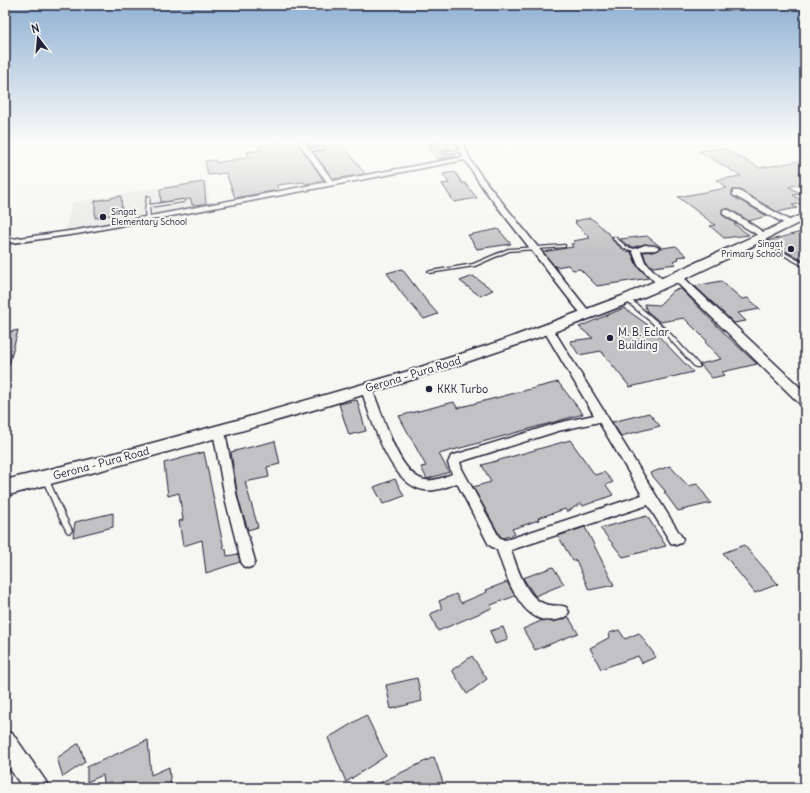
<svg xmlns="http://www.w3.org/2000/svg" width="810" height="793" font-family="Delius,sans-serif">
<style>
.built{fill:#e6e6e4}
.building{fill:#c2c2c4;stroke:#22223b}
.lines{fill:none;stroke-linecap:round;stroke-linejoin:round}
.service-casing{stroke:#22223b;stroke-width:2.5}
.minor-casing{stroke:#22223b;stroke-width:3}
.tertiary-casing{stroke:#22223b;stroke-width:3}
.secondary-casing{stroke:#22223b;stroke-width:3}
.service{fill:#f6f6f2;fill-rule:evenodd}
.minor{fill:#f6f6f2;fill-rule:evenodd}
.tertiary{fill:#f6f6f2;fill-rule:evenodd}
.secondary{fill:#f6f6f2;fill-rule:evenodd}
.poi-dot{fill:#22223b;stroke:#f6f6f2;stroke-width:1.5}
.labels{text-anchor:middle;stroke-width:4;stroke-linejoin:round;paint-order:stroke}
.far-poi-label{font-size:9px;fill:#22223b;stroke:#f6f6f2;text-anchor:start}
.poi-label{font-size:11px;fill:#22223b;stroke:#f6f6f2;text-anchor:start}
.street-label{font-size:11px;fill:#22223b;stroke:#f6f6f2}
</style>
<rect width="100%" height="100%" fill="#f6f6f2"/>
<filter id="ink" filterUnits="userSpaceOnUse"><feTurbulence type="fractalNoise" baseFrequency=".025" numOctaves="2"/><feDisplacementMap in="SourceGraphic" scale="8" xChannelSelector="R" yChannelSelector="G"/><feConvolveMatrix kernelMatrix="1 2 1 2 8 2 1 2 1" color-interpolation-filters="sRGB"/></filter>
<g filter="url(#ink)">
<!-- built -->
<path class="built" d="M207,180L209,203L65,232L72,202Z"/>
<!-- building -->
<path class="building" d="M275,142H297L324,181L305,184L304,182L277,185L278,190L235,198L226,173L208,175L205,161L216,160V163L249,157L247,152L262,150L259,145Z
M306,142H341L365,174L334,179L313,152L324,150L326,149V147L323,146L310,148Z
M427,142H445L450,149L442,150L440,153L443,154H454L456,157L437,159L429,149H433Z
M723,148L760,168L805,160V171L798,172L805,176V182L789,187L802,194L793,195L804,203L792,205L797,208L777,212L740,190H732V196L767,216L749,221L730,209H722V215L736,224H734L749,235L724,238L710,226L715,225L678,197L727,188L716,180L741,176L699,151Z
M455,172L462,183H465L477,198L454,202L442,184L449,183L443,174Z
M204,182L206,204L192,205L191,199L161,202L160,189Z
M121,196L122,213L95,218V201Z
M590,218L595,221L612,237V240L624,250L631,252L637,266L649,278L597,286L580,269L573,270L568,265L556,267L552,263L543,252L573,247L571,244L575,243L573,241L590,238L575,223L577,222L575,221Z
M498,229L511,244L477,249L468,235Z
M805,231V262L767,241Z
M647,236L662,248L676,246L687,256L677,257L679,259L673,261L676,264L653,267L646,261L643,252L656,251L660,249V247L645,244L634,247L628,246L620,239Z
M402,269L428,303L438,314L424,319L403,295L387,273Z
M473,276L493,290L480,296L460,281Z
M721,281L742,299L748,298L760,309L738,313L746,321L734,323L695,286Z
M681,289L727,336L757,364L722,372L725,375L712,378L700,364L721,359L705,342L707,341L684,318L660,322L647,311L644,304L659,305L674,290Z
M624,308L648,325L693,372L630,387L601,351L579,355L570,341L593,338L579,327Z
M18,330L9,365L5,364V333Z
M558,382L583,414L439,454L449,472L427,479L421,467L426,466L399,416L454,402L457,408Z
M357,400L366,431L349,435L339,404Z
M649,413L660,426L621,436L612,422Z
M570,440L595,475L604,472L613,482L606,485L613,495L583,506L581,503L567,512L565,509L538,518L539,520L512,529L515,534L503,538L500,536L473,487L491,482L482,465Z
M275,441L280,464L267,467L269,477L245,482L258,527L248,530L238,498L231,452Z
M204,452L224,549H226L227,556L238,554L240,562L206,573L202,540L183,546L179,521L183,520L179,493L168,496L164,463Z
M670,466L688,486L697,484L711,503L678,511L664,492H666L650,473Z
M395,479L404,496L383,504L374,487Z
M113,513V527L73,537L75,522Z
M647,516L666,546L623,557L600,528Z
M585,527L614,585L589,590L576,560L573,561L558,536Z
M744,545L778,584L755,593L723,553Z
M553,567L564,584L535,596L523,578Z
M507,582L515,596L491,605L492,608L438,631L430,614L442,609L439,601L456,594L461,603L487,592L486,590Z
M568,616L578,633L535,650L523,629L543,620L552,622L566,618Z
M503,627L508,640L495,644L490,631Z
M619,630L625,639L639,633L656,657L642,663L638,656L601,669L590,648L610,637L609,633Z
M472,656L487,679L467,694L452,670Z
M417,678L422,701L391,709L386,685Z
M366,715L386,756L346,782L328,738Z
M148,740L151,775L169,767L171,788H105L103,775L87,782V767Z
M79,743L85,762L63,777L57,758Z
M434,757L444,785L438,788H369Z"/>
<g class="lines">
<!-- service casing -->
<g class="service-casing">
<path id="service" d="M323,147L325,148L324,149L308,151L306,150Z
M463,150L465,151L464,152L443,153L441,152L443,151Z
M147,196L150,197L149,205L183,200L185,201L183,202L149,207L150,217L148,218L146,217L145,212Z
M613,237H615L627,247L638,250L636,251L625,249L613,239Z
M756,238H758L805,264V267L756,240Z
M564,245H565V247L509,251L475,266L430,273L428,272L430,271L473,264L508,249Z
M625,298H629L668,331L699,365L700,366L699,367H695L664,333L625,300Z
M45,475L47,476L48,478L64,514L72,530L71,532L69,533L67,532L58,515L42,478L43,476Z"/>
</g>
<!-- minor casing -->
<g class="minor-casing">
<path id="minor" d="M298,142H304L333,181L463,157L456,142H462L471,161L482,177L592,315L590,317H584L573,304L483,188L465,160L77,234L12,243L8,241L12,239L77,230L327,182Z
M733,191H739L794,223L790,225H787L733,195Z
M723,210H729L768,235L764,237H761L723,214Z
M645,245L655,246L659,248C655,252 646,249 641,251L645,262L664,281L665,283L664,285H658L638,265L632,250Z
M548,326L553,329L683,539L681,543L676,545L671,543L648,505L511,550C517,567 526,598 545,604C552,607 559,604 566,607L569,612L566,617C524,635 507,579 497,550L489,545L457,483C446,487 435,492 424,490C389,484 371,418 361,389L362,386H370C383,409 395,473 425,480C433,482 444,477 452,474L448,463L451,456L558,423L594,415L543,329ZM599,422L642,495L509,539L504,540L499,537L462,469L460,462L558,431Z
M219,427L223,428L225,431L237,498L255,561L253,566L248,568L243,566L241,561L225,498L213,431L215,428Z"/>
</g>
<!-- tertiary casing -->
<g class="tertiary-casing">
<path id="tertiary" d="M677,274L681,275L805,392V405L800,404L673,279L671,277L673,275Z
M5,731L13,734L45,780L49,788H23L5,762Z"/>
</g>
<!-- secondary casing -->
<g class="secondary-casing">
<path id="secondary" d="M805,213V220C748,248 691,278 632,302C528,344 420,378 313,410C211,440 108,469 5,496V480L108,455L245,418L405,372L498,342L622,296Z"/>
</g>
<!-- service -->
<use href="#service" class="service"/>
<!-- minor -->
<use href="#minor" class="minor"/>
<!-- tertiary -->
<use href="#tertiary" class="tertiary"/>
<!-- secondary -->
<use href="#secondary" class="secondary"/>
</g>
</g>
<!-- sky -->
<linearGradient id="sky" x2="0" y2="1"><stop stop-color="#90b1d3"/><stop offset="0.56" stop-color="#fbfbf9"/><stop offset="1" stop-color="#fbfbf9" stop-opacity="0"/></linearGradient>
<rect width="810" height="253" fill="url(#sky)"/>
<!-- markers -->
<g class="poi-dot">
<circle cx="103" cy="217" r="4"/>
<circle cx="791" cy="249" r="4"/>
<circle cx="610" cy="338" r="4"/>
<circle cx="429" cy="389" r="4"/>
</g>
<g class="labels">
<!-- far-poi labels -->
<g class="far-poi-label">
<text x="111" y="215">Singat<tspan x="111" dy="10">Elementary School</tspan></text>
<text x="783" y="247" text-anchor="end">Singat<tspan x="783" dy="10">Primary School</tspan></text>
</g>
<!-- poi labels -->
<g class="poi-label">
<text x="618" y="336">M. B. Eclar<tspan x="618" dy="13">Building</tspan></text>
<text x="437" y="393">KKK Turbo</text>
</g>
<!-- street labels -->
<g class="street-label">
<text transform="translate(413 374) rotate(-17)" y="4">Gerona - Pura Road</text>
<text transform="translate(101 463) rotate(-15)" y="4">Gerona - Pura Road</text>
</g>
</g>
<!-- margin -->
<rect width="810" height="793" fill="none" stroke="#f6f6f2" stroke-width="20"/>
<rect x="10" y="10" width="790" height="773" fill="none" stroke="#22223b" stroke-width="1.5" filter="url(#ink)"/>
<!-- north arrow -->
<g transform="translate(38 38) rotate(344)" stroke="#f6f6f2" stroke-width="3" paint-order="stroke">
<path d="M0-3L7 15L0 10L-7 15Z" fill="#22223b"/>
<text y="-6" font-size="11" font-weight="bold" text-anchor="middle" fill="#22223b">N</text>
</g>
</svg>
